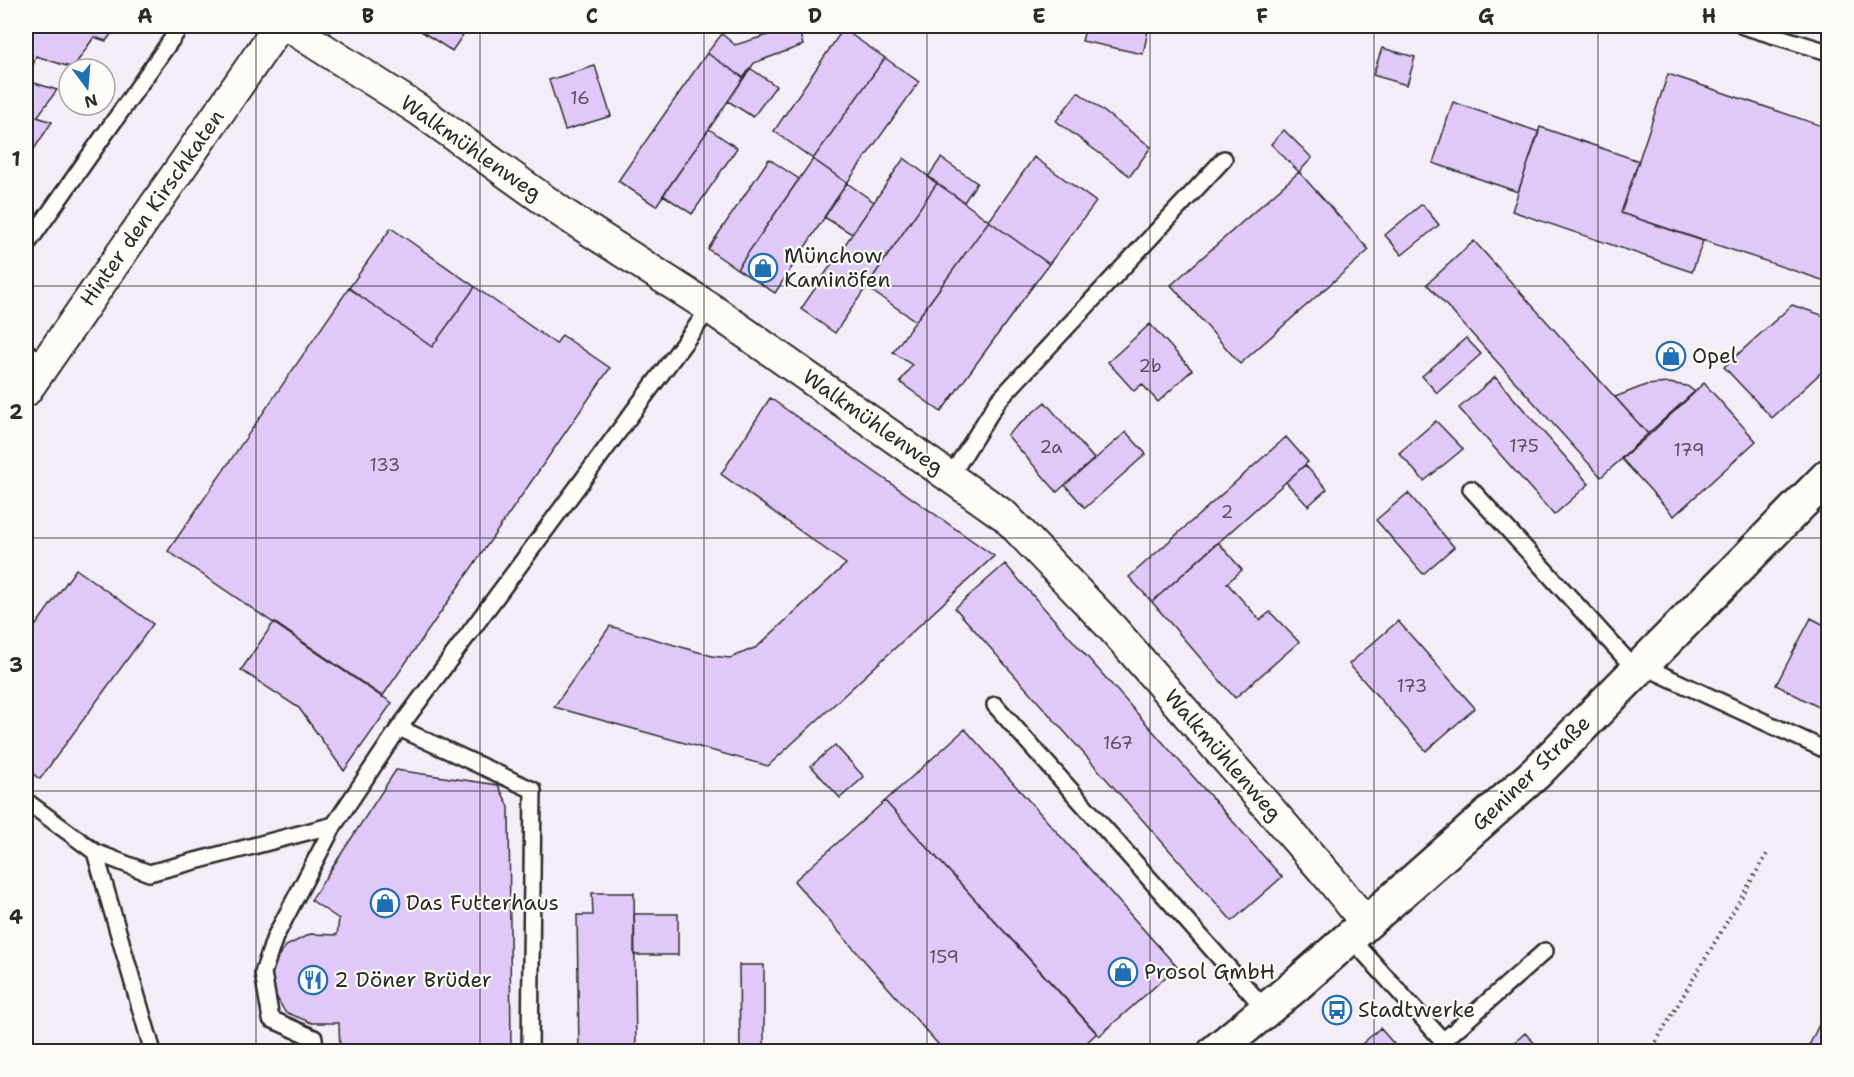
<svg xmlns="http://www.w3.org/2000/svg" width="1854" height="1077" font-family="'Shantell Sans',sans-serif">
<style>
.building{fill:#e0c8f8;stroke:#2b2b2b;stroke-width:1.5}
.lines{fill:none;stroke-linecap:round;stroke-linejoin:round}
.lane-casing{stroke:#2b2b2b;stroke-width:20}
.street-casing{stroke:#2b2b2b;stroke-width:34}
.secondary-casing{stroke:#2b2b2b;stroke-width:38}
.path{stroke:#2b2b2b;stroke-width:4;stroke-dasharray:1.5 4.5;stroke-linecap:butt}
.lane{stroke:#fdfcf7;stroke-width:15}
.street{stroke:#fdfcf7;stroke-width:30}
.secondary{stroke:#fdfcf7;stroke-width:33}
.grid{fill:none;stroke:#2b2b2b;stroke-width:1.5;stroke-opacity:0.55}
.labels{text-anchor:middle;stroke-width:4.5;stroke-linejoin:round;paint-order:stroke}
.number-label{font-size:18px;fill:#58525e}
.street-label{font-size:21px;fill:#2b2b2b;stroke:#fdfcf7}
.poi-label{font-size:21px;fill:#2b2b2b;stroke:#fdfcf7;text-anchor:start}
.neatline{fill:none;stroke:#2b2b2b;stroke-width:2}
.grid-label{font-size:20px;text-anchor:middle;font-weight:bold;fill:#2b2b2b}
</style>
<rect width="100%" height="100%" fill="#f4ecf7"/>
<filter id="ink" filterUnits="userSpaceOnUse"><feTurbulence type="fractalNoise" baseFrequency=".0167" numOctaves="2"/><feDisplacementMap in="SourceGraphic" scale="12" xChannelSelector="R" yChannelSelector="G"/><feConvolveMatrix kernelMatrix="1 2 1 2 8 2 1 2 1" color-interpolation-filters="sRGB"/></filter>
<g filter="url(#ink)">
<!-- building -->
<path class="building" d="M26,26H117L106,41L94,37L73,68L36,56L28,81L57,90L37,117L52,122L26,161Z
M413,26H469L452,51Z
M763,26H798L803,45L754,63L744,78L707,53L722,34L735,45L768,35Z
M1086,26H1149L1143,54L1082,41Z
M843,29L885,58L813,159L774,131Z
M1382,48L1415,57L1407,85L1373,75Z
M707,53L744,78L656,206L618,181Z
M885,58L919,82L847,183L813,159Z
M595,66L611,116L565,130L549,80Z
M750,68L776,86L753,117L728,101Z
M1668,74L1828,128V282L1621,213Z
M1078,92L1151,147L1130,176L1056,121Z
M1453,102L1539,132L1518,192L1433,163Z
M1540,127L1639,161L1621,213L1703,241L1692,272L1512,211Z
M709,129L737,148L692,214L663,195Z
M1284,130L1312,158L1299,172L1271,144Z
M1034,157L1096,202L1049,264L989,221Z
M904,158L937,183L835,333L801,309Z
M941,158L977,183L964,202L928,177Z
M769,159L799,179L737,269L708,249Z
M813,159L847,183L775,293L737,269Z
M1299,172L1369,250L1240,364L1171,285Z
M847,183L874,202L852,234L824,217Z
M937,183L989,221L916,321L866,287Z
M1422,204L1439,225L1402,255L1385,235Z
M989,221L1049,264L941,412L900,382L912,365L893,352Z
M391,228L475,287L432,347L349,288Z
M1474,241L1649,435L1601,477L1427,284Z
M475,287L556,344L562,335L610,368L382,697L168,551L349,288L432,347Z
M1792,305L1828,317V366L1772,418L1724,367Z
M1150,324L1192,370L1158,402L1142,384L1134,391L1108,362Z
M1466,338L1481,354L1437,393L1422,376Z
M1495,377L1589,484L1554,515L1459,408Z
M1668,383L1687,386L1695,392L1649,435L1615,397L1646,385Z
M1704,383L1756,441L1674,516L1621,458Z
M770,398L994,556L768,766L554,707L610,626L712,656L730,658L757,647L846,564L721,474Z
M1045,402L1094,459L1057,492L1007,435Z
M1436,421L1463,449L1424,481L1399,453Z
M1126,432L1146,454L1085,508L1065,485Z
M1286,437L1308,462L1152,602L1129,577Z
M1305,465L1327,489L1308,506L1286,482Z
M1408,493L1454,547L1423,574L1376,520Z
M1218,542L1242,570L1227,583L1260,620L1270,612L1299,642L1235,698L1152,602Z
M1005,564L1282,877L1232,921L955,608Z
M76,569L153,624L40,779L26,769V639Z
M1811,618L1828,627V712L1776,685Z
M1398,621L1475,708L1426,751L1349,664Z
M274,622L392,703L344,771L299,708L241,670Z
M965,729L1177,967L1099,1036L885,801Z
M835,745L864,777L840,798L811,766Z
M396,770L498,785L509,807L511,1052H340L339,1023H312L285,1012L276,996L270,976L276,959L286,946L310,934L337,935L339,919L311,900Z
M885,801L1097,1033L1076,1052H945L794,881Z
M592,893H634L636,1052H579L577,915H593Z
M634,914H678V955H634Z
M739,965H764V1052H740Z
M1823,1016L1828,1019V1052H1806Z
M1380,1028L1401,1052H1353Z
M1525,1033L1539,1048L1535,1052H1504Z"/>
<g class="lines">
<!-- lane casing -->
<g class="lane-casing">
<path id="lane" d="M1743,26L1828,52
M26,246L181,26
M26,351L44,364
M950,477L998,401L1224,159
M1471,489L1636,670
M1641,665L1828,751
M995,705L1266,1010
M399,728L533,790L530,1052
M26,801L95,852L149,873L334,825L399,728L710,308
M95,852L153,1052
M1350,937L1453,1052
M1443,1041L1545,951
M315,1052L314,1038L271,1019L263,973L275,937L334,825"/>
</g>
<!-- street casing -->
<g class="street-casing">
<path id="street" d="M288,26L419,110L564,214L710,308L1005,516L1113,629L1328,876L1366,923
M26,391L279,26"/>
</g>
<!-- secondary casing -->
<g class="secondary-casing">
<path id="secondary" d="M1215,1052L1296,985L1536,773L1828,476"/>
</g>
<!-- path -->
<path class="path" d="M1650,1052L1767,854"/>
<!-- lane -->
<use href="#lane" class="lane"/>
<!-- street -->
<use href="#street" class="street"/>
<!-- secondary -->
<use href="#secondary" class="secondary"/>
</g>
</g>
<!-- grid -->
<path class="grid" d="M256,26V1052M480,26V1052M704,26V1052M927,26V1052M1150,26V1052M1374,26V1052M1598,26V1052M26,286H1828M26,538H1828M26,791H1828"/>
<!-- icons -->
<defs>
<g id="shop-ring" transform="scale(1.5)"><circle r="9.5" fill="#fdfcf7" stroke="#1f6fb2" stroke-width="1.5"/><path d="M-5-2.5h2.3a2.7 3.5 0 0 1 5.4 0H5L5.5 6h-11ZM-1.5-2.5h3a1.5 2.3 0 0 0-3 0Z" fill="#1f6fb2"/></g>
<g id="restaurant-ring" transform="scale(1.5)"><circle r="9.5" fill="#fdfcf7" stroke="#1f6fb2" stroke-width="1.5"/><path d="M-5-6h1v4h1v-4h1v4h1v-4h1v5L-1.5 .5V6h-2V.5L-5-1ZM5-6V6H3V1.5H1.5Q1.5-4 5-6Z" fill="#1f6fb2"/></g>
<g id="bus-ring" transform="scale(1.5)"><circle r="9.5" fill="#fdfcf7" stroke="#1f6fb2" stroke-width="1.5"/><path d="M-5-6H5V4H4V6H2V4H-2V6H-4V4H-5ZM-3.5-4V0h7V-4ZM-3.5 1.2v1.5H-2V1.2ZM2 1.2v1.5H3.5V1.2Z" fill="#1f6fb2"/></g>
</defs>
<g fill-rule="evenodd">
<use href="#shop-ring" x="763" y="268"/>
<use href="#shop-ring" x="1671" y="356"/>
<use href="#shop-ring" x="385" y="903"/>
<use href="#shop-ring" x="1123" y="972"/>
<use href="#restaurant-ring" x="313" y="980"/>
<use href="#bus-ring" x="1337" y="1010"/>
</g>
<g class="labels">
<!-- number labels -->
<g class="number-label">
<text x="580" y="104">16</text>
<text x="1150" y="372">2b</text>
<text x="1524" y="452">175</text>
<text x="1051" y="453">2a</text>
<text x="1689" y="456">179</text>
<text x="385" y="471">133</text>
<text x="1227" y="518">2</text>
<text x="1412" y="692">173</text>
<text x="1118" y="749">167</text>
<text x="944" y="963">159</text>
</g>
<!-- street labels -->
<g class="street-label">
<text transform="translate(471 148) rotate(35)" y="7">Walkmühlenweg</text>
<text transform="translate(152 208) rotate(-55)" y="7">Hinter den Kirschkaten</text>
<text transform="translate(873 422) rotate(35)" y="7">Walkmühlenweg</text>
<text transform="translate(1223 755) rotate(49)" y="7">Walkmühlenweg</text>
<text transform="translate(1531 773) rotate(-44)" y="7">Geniner Straße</text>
</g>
<!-- poi labels -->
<g class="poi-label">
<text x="784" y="263">Münchow<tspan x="784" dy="24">Kaminöfen</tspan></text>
<text x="1692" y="363">Opel</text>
<text x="406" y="910">Das Futterhaus</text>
<text x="1144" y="979">Prosol GmbH</text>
<text x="334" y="987">2 Döner Brüder</text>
<text x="1358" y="1017">Stadtwerke</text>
</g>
</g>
<!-- margin -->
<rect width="1854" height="1077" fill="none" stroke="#fdfcf7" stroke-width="66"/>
<!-- north arrow -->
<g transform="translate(87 87) rotate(164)"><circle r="28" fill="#fdfcf7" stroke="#a9a8a5" stroke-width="1.5"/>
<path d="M0-4.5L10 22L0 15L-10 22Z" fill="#1f6fb2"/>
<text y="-9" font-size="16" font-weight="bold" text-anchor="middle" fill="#2b2b2b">N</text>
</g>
<rect x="33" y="33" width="1788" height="1011" class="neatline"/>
<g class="grid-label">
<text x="145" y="23">A</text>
<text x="368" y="23">B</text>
<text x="592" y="23">C</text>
<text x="815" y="23">D</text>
<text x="1039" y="23">E</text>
<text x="1262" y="23">F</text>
<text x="1486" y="23">G</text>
<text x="1709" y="23">H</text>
<text x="16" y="166">1</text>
<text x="16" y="419">2</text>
<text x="16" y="672">3</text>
<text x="16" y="924">4</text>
</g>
</svg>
